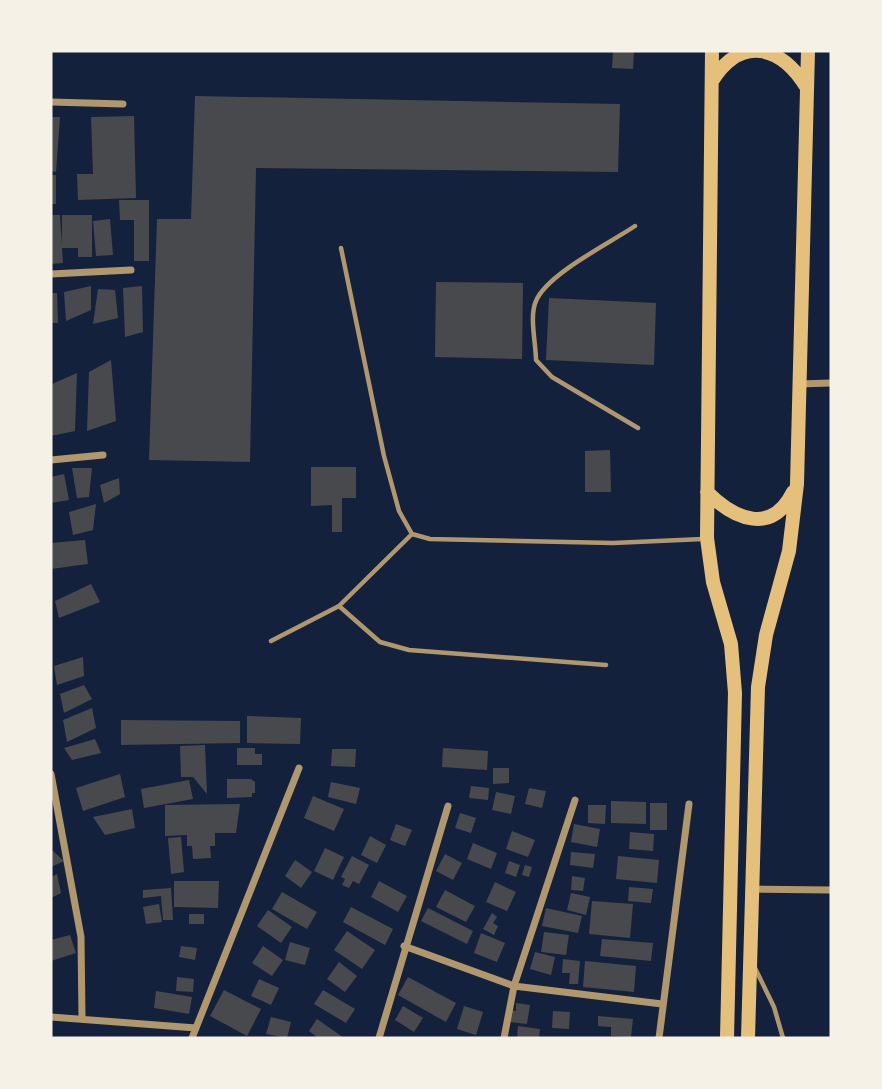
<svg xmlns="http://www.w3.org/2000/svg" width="882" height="1089" font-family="'Sofia Sans Condensed',sans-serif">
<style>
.building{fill:#48494c}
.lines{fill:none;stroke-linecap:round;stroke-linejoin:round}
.service{stroke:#b1986c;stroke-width:4.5}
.minor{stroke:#b1986c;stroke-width:7}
.trunk{stroke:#e5c07b;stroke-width:14}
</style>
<rect width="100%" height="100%" fill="#14213d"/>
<!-- building -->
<path class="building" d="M613,51H634L633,69L612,68Z
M195,96L620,104L618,172L256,168L250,462L149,460L157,219H191Z
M134,116L136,198L78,200L77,174H93L91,117Z
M51,117H60L56,172L51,171Z
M51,175H56V204H51Z
M119,200H149V261H134V220H120Z
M51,215H60L62,245V215H92V257H78V248H62L63,263L51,264Z
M110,219L113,255L96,256L93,221Z
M436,282L523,283L522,359L435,357Z
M91,286V310L66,321L64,292Z
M142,286L143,332L125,337L123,288Z
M98,289L115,290L118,318L93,324Z
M51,293H57L58,323H51Z
M549,298L656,303L654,365L546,360Z
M111,360L116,421L87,431L89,372Z
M77,373L75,431L51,436L52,384Z
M610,450L611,492H585V451Z
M311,467H356V498H342V532H332V505L311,506Z
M72,468H92L89,497L77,498Z
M64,474L69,500L51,503V477Z
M119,478L120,494L104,503L100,485Z
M96,504L93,530L73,535L69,512Z
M85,540L88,564L51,569V543Z
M91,584L100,602L59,618L55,601Z
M83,657L84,676L57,685L54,666Z
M84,685L92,699L64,713L60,694Z
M92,708L96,728L67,742L63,720Z
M247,716L301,718L300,744L247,743Z
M121,720L240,721V743L121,745Z
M95,739L101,753L72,760L64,748Z
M205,745L207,794L193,777H181L180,746Z
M237,748H255V754H262V765H237Z
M443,748L488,751L487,770L442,767Z
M332,749H356L355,767L331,766Z
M493,768H509V783L493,784Z
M120,774L125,797L83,811L76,788Z
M227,779H251L255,782V793H252V797L227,798Z
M189,780L193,799L144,808L141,789Z
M331,782L360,788L356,804L328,797Z
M471,786L489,788L488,800L469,798Z
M529,788L546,791L542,808L525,804Z
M496,792L515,796L511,814L492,810Z
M313,796L344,809L334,831L304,818Z
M611,801L646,802V824L611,823Z
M650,803H667V830H650Z
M240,804L236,833H215V846H210L211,858L193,859L192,846H187V835L165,836V805Z
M588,805H606L605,824L588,823Z
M132,809L135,828L105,835L93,817Z
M460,813L476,818L471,833L455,828Z
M396,824L412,830L405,846L390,840Z
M574,824L600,829L597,847L571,842Z
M512,831L535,840L528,857L506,849Z
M630,832L654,834L653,851L629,849Z
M370,836L386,845L377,863L361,855Z
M181,837L184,872L171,874L168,838Z
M473,843L497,853L491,869L467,859Z
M325,848L344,857L333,880L314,871Z
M51,849L64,861L51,867Z
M571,852L595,854L593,868L570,865Z
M445,854L462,863L453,880L436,871Z
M352,856L369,865L359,884L353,881L349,888L342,885L345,879L341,877Z
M618,856L659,860L657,883L616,879Z
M295,860L312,872L301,888L285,876Z
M509,861L520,865L516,877L505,873Z
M525,865L532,867L529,877L522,875Z
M57,874L61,893L51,898V877Z
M572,876L585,878L583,891L571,890Z
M174,881H219L218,908L174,907Z
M379,881L407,896L398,912L371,897Z
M495,882L516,892L507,911L486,902Z
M629,887L653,889L651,903L628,901Z
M171,888L173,920H163L161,896L143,898V890Z
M445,890L475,906L466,922L436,907Z
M282,892L317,912L307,929L272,909Z
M571,893L590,897L586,915L567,910Z
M592,901L633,904L630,938L589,934Z
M159,904L162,922L146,924L143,907Z
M351,907L393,929L385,945L343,922Z
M428,908L473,931L467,944L421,921Z
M546,908L582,916L578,933L542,926Z
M268,910L292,927L281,943L257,926Z
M492,913L497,917L493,923L498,926L494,935L483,929Z
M189,914H204V924H189Z
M347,931L375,950L362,969L334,950Z
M544,932L569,935L566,955L541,952Z
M481,933L505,943L497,962L474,953Z
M70,935L76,953L51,961V940Z
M602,939L653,943L651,961L600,956Z
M290,942L310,948L305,965L285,960Z
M181,946L197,948L195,960L179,957Z
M263,946L283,960L272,976L252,963Z
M535,952L555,957L551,975L530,969Z
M563,959L580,961L578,984H569L570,973H562Z
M585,961L636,966L634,992L583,987Z
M339,962L357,976L345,992L327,979Z
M177,977L194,979L193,992L176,991Z
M408,977L456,1003L446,1022L398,995Z
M259,979L279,988L271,1005L251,996Z
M224,990L261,1009L247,1036L210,1016Z
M323,990L355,1009L346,1023L314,1004Z
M156,991L192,997L189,1014L154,1008Z
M516,1003L530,1005L527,1024L509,1022L511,1010L516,1011Z
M403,1006L423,1018L414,1032L395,1020Z
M464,1006L483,1012L476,1035L457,1029Z
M553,1011L570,1012L569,1029L552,1028Z
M598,1016L633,1019L631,1037L611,1036V1027L598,1026Z
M271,1017L291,1022L287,1038L266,1034Z
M317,1019L344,1038H318L309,1031Z
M518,1026L540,1029L539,1038H517Z"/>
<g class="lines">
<!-- service -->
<path class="service" d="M635,226C610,243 547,274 536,301C529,316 536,344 536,360L552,377L638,428
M341,248L384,456L399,511L412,534L430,539L613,543L703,539
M339,606L380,642L409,650L606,665
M271,641L339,606L412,534
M755,968L774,1007L783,1038"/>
<!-- minor -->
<path class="minor" d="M51,102L123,104
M51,274L131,270
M799,384L831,383
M51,460L103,455
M51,774L81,937L82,1018
M751,889L831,890
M404,946L514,986L662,1004
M51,1017L196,1028
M192,1038L299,768
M379,1038L448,806
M504,1038L514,986L575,800
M659,1038L689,804"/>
<!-- trunk -->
<path class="trunk" d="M712,51L707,538L713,582L731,644L735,693L727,1038
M712,81C741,35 781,45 807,88
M707,492C735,520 772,535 793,492
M748,1038L758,687L766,635L789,551L797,484L808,51"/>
</g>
<!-- border -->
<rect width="882" height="1089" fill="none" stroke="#f6f1e7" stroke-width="105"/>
</svg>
